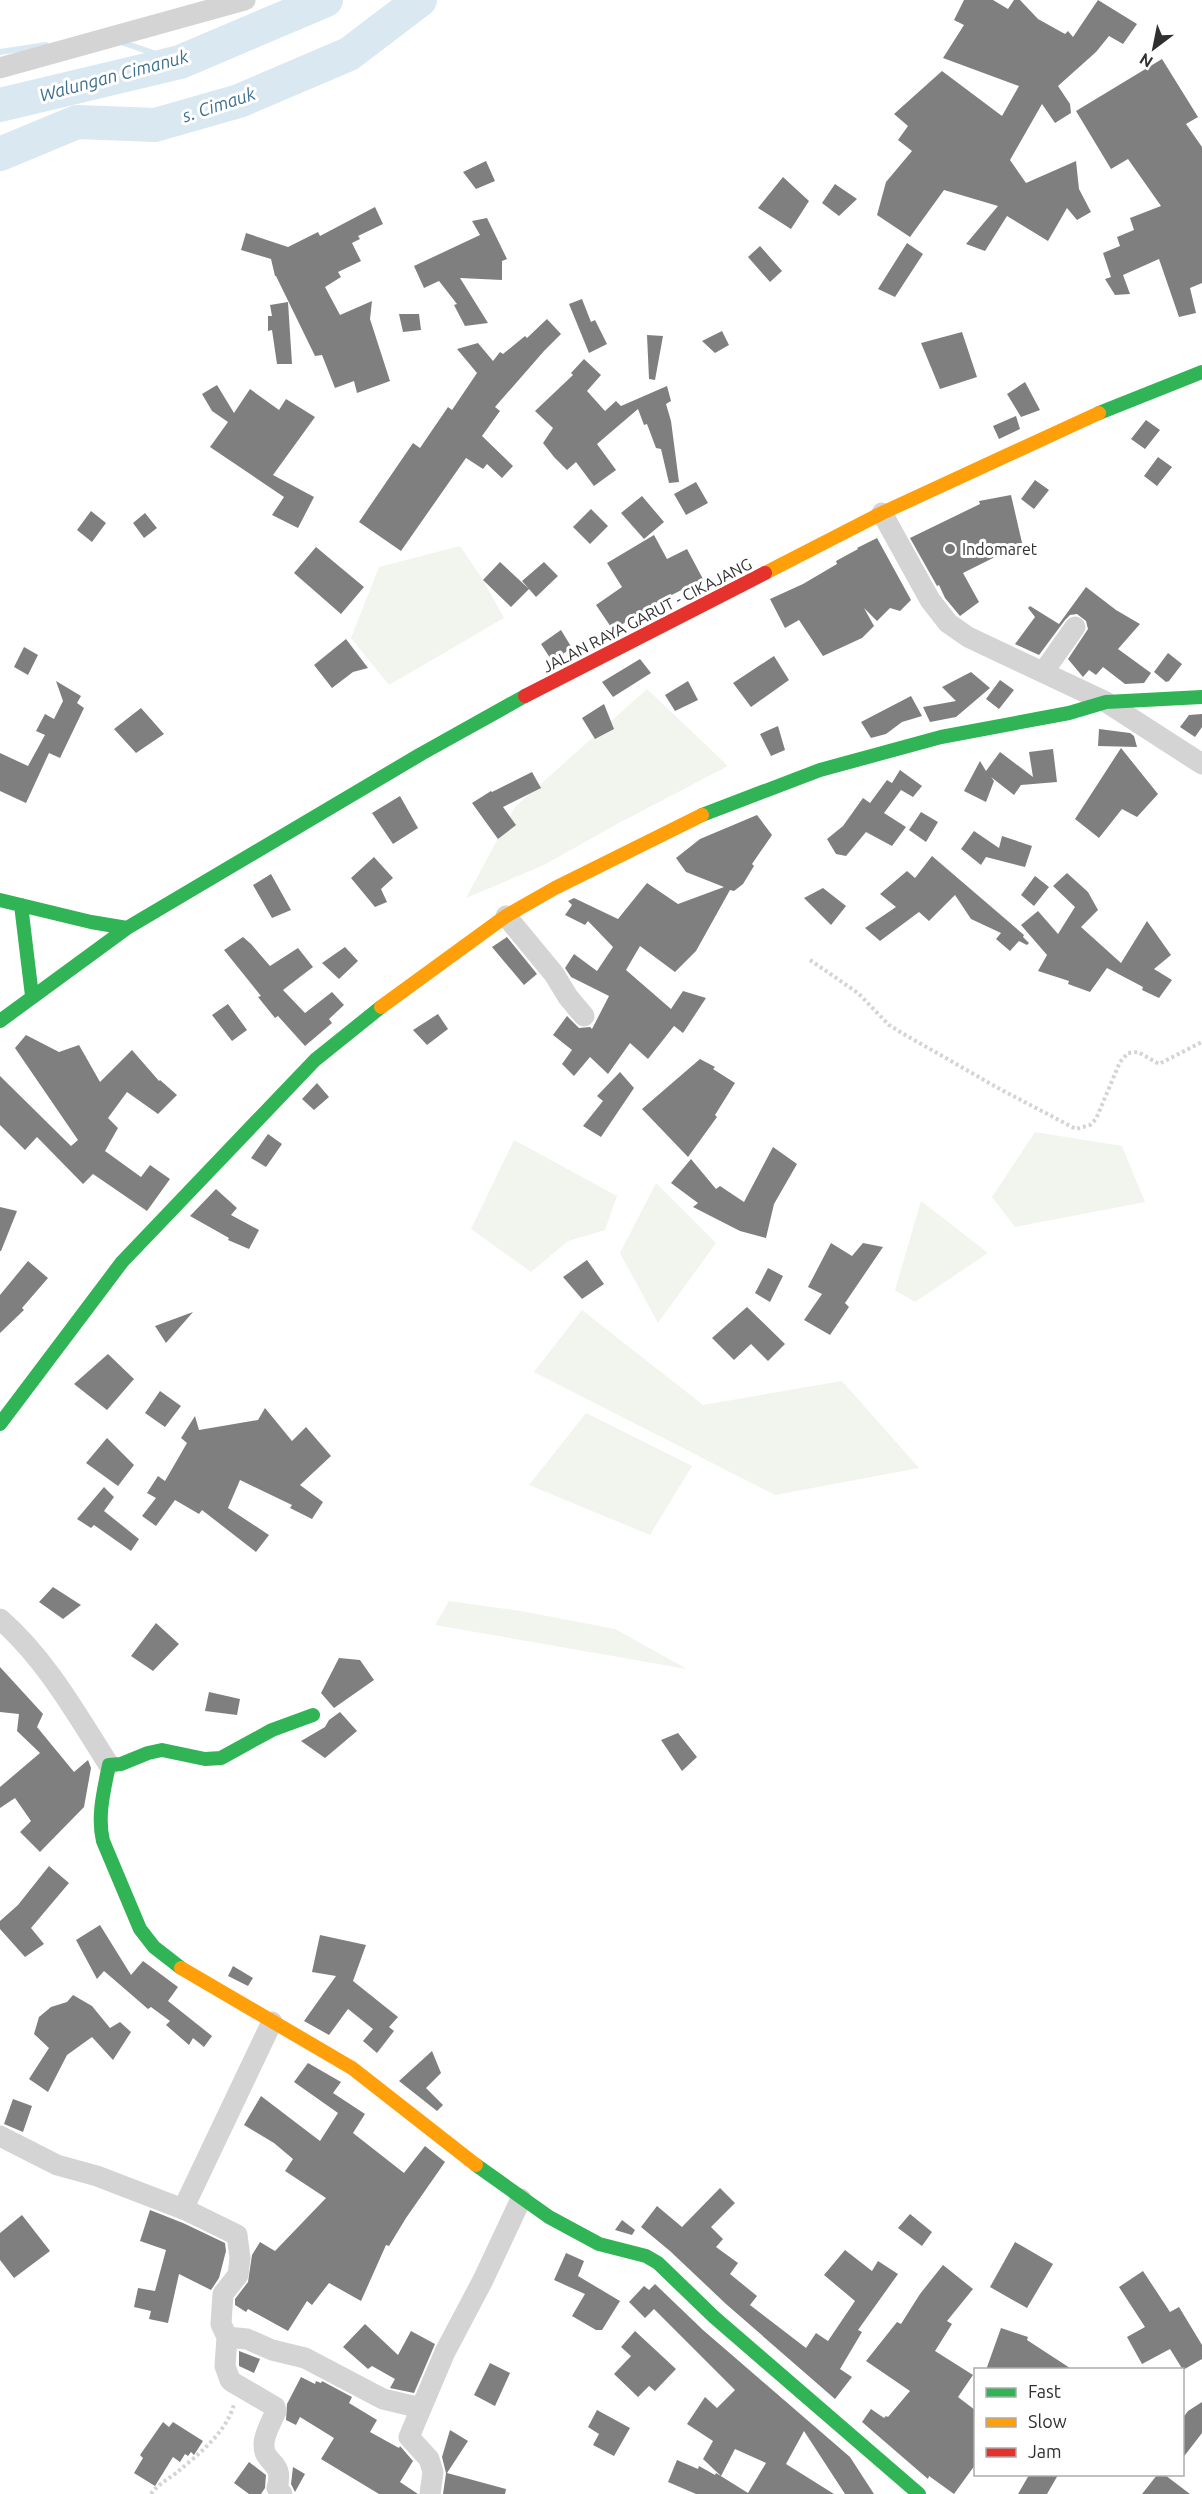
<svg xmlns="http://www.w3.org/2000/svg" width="1202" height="2494" font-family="Ubuntu,sans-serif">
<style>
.green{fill:#f1f5ed}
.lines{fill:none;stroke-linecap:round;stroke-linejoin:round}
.stream{stroke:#dae8f2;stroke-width:6}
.river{stroke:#dae8f2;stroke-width:34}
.building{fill:#7f7f7f}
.path{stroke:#d4d4d4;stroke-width:4;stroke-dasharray:3 3;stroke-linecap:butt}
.street{stroke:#d4d4d4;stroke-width:21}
.fast{stroke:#30b455;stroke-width:14}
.slow{stroke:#ff9f0a;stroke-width:14}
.jam{stroke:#e5322d;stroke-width:14}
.poi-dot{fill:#787878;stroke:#fff;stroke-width:2}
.labels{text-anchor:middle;stroke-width:6;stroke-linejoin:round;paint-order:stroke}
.poi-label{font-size:16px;fill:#303030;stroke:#fff;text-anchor:start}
.street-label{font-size:16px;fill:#303030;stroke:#fff}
.water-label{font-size:18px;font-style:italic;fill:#3d7093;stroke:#fff}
</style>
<rect width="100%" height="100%" fill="#fff"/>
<!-- green -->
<path class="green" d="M460,546L483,580L504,618L389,685L351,638L379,567Z
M647,689L728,766L617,824L544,865L466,898L515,807Z
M1035,1132L1122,1146L1145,1202L1015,1227L992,1197Z
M514,1140L617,1196L605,1230L568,1241L531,1272L471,1229Z
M656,1183L716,1243L658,1323L620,1253Z
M921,1201L988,1253L915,1302L895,1290Z
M582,1310L703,1405L842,1381L919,1468L775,1495L534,1372Z
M586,1413L692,1466L650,1535L529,1485Z
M449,1601L521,1611L615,1629L687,1669L435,1625Z"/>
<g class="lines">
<!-- stream -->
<path class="stream" d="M121,42L180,62
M0,52L46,45"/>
<!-- river -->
<path class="river" d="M0,105L180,62L326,0
M0,154L77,122L155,125L239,101L349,54L420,0"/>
</g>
<!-- building -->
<path class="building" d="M964,0H993L1008,9L1014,0H1020L1038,19L1065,34L1068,31L1073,37L1098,0L1137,24L1123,44L1109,36L1096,52L1058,86L1070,104L1071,113L1055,123L1042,104L1010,160L1026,183L1076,161L1079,189L1091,212L1077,220L1067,208L1048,241L1007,216L985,251L966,244L998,206L944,190L910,237L877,215L886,182L912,151L898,140L908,126L894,114L942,71L1002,116L1019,86L943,58L964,25L954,20Z
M1162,59L1198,117L1186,124L1202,147V283L1190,288L1196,313L1179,317L1159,259L1123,275L1130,294L1115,295L1105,279L1111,277L1103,253L1120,246L1117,237L1134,230L1130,218L1161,206L1128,159L1111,169L1076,111Z
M486,161L495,181L476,189L463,172Z
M783,177L809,201L791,229L758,208Z
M835,184L857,199L839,216L822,203Z
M375,207L383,224L358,236L360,239L352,243L361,261L338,272L341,277L325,287L340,315L372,301L370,319L390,381L357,393L354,381L335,388L322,355L315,356L276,276H275L271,259L241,250L246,233L288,247L318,232L320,236Z
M487,218L507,259L502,261V280L460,278L488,323L465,326L454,305L457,304L439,281L424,288L414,266L480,235L472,221Z
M907,243L923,254L895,297L878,289Z
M760,246L782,271L770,282L748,257Z
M582,299L591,322L595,320L607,344L589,353L569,304Z
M288,302L292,364H277L272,330L268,331V316H272L270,305Z
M399,314H419L421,330L403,332Z
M547,319L561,334L544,351L495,407L500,411L482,436L513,466L502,478L487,464L483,469L466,458L401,551L359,522L413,443L420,448L448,407L452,410L477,373L457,349L478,343L493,361L500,352L503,354L525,336L527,338Z
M722,331L729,345L715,353L702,341Z
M962,332L977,377L940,389L921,343Z
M647,335L663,336L655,380L649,379Z
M584,359L601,375L587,391L605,411L616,401L621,406L667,386L671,401L666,404L671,421L679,482L669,483L661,449L656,448L647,424L644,425L638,409L597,444L616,470L594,486L576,462L567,470L554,457L543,443L553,428L535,411L573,375L571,373Z
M1025,382L1040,410L1021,417L1007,394Z
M217,385L234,413L250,389L279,410L286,399L315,417L273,475L314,497L298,528L272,515L284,497L210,447L228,422L212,411L202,394Z
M1016,416L1020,429L999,439L993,426Z
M1146,420L1160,430L1145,449L1131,439Z
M1158,457L1172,467L1157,486L1144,476Z
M1035,480L1049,490L1034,509L1021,499Z
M696,482L708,503L686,515L674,494Z
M1011,495L1023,547L997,556L963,573L979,602L960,616L945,598L939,585L937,586L910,538L980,504L979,501Z
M642,496L664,522L644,539L621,513Z
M591,509L608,526L590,544L573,527Z
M91,511L106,523L92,542L77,530Z
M145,513L157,528L144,538L133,523Z
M654,535L667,559L687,549L703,579L658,602L613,630L596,605L622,587L607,563Z
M877,538L911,600L900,611L890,608L877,621L864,608L874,626L862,638L823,656L799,620L785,628L770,599L803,584L837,564L836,561L858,549L857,548Z
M316,547L364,587L341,614L294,573Z
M500,562L529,589L511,607L483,580Z
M544,562L558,576L536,597L522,581Z
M1086,587L1116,610L1140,624L1118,649L1151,673L1144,683L1125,684L1103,667L1096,675L1089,670L1083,677L1068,659L1088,629L1086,621L1077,614L1070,615L1065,620L1039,655L1015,644L1035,617L1028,608L1030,606L1059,624Z
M561,630L572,648L552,661L541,644Z
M346,639L368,668L353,672L332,688L314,665Z
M24,647L38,655L28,675L14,667Z
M1168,653L1182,664L1169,681L1166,682L1154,672Z
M774,656L789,680L751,707L733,683Z
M640,659L651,673L613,697L602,682Z
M971,672L990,688L956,717L930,722L923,707L956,701L942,687Z
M1000,680L1014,690L999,709L986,699Z
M56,681L81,696L77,703L84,708L60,758L49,753L26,803L0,791V753L28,766L45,735L36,731L45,714L54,719L63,701Z
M688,681L698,700L675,711L665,695Z
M911,696L922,716L902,722L886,734L871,738L861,722Z
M604,704L614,729L595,739L582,718Z
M141,708L164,734L136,753L114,729Z
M1202,714V727L1195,737L1180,727L1189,715Z
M778,726L785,750L771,756L760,734Z
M1099,729L1130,733L1134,736L1137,747L1098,746Z
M1121,748L1158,794L1137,817L1122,809L1099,838L1075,819Z
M1053,749L1057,782L1021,785L1014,795L991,777L994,781L986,802L964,791L980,761L986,771L1000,752L1033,777L1029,752Z
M900,770L922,786L913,797L901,790L884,813L906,827L892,846L866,832L846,856L836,854L827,839L843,826L863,798L870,803L887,780L892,783Z
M532,772L541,788L503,807L516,825L498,839L472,803L491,791L492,792Z
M400,796L418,828L393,844L372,813Z
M921,812L938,822L926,842L909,830Z
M757,815L772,835L752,864L754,866L743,884L734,891L730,890L696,951L675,972L640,946L626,970L671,1009L683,991L706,998L683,1033L674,1026L648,1059L630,1043L608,1074L590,1057L574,1076L562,1064L572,1050L553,1035L567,1016L579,1028L590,1027L592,1029L609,996L571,977L565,968L574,954L597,971L613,947L588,921L585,925L565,915L572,905L568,901L574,898L618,919L647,883L678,904L724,887L686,872L676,858L700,839Z
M974,831L999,848L1002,836L1032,846L1025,867L986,857L981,865L961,849Z
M932,856L1024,935L1023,937L1029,943L1027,945L1019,941L1010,951L996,939L1001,933L971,919L955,895L929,921L919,912L880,941L865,928L896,907L880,894L907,871L915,878Z
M374,857L393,878L381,889L387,902L375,907L351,878Z
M1067,873L1088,892L1098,910L1081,927L1121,963L1147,921L1171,955L1154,969L1172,980L1159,998L1142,990L1143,987L1107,968L1090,992L1068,984L1069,981L1038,971L1047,955L1021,925L1038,911L1058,934L1075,907L1053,886Z
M271,874L291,910L272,918L253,885Z
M1035,876L1049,887L1034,906L1021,895Z
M823,888L846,906L831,925L804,898Z
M243,937L251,944L270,966L298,948L313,967L283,990L305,1013L332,992L344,1005L329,1019L332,1023L305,1046L278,1016L275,1018L258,997L261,996L224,950Z
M507,937L537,974L524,985L492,947Z
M345,947L358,961L339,979L322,963Z
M228,1004L247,1030L232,1041L212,1015Z
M438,1014L448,1029L427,1045L413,1030Z
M26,1035L59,1052L79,1045L100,1082L132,1050L159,1081L160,1080L177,1095L158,1114L127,1092L108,1118L118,1128L105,1151L141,1177L150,1165L170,1179L147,1211L93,1174L83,1184L37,1137L25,1150L0,1125V1076L71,1146L78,1140L15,1048Z
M700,1059L715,1067L713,1069L735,1083L715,1115L717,1117L688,1157L642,1109Z
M620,1072L634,1088L601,1137L583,1126L603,1101L597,1096Z
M317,1083L329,1097L314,1110L302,1099Z
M268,1134L282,1144L266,1167L251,1158Z
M773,1147L797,1164L774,1204L766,1238L740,1231L693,1207L698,1203L671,1183L691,1159L716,1189L720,1186L744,1202Z
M216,1189L237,1208L231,1215L259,1230L249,1249L228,1240L229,1238L190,1216Z
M0,1207L17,1211L1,1251H0Z
M831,1243L852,1256L863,1243L883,1247L845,1303L849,1307L830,1335L804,1320L822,1294L808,1287Z
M587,1260L604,1284L582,1299L563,1277Z
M28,1261L48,1278L22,1308L24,1310L0,1333V1295Z
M768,1268L783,1276L770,1302L755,1293Z
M747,1307L785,1344L768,1361L751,1344L734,1360L712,1338Z
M193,1312L166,1343L155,1326Z
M108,1354L134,1379L107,1410L74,1384Z
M160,1391L181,1406L165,1427L145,1413Z
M265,1408L292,1441L306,1427L331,1456L300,1485L323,1502L312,1519L290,1508L292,1505L240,1480L228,1508L269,1535L256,1552L202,1510L199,1514L175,1500L156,1526L142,1516L156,1498L147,1493L158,1476L165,1481L187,1443L181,1438L195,1416L199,1430L258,1420Z
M107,1438L134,1465L118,1486L86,1463Z
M104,1487L114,1497L104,1511L139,1539L131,1551L94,1525L91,1528L77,1519Z
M53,1587L81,1605L63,1619L39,1602Z
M156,1623L179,1644L153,1671L131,1656Z
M339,1658L360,1660L374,1680L334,1708L321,1693Z
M0,1667L43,1714L37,1727L74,1772L88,1760L91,1768L84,1807L40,1852L20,1832L31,1821L15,1798L0,1808V1787L40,1753L17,1731L19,1714L0,1712Z
M209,1692L240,1699L237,1715L205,1711Z
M340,1712L357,1731L325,1758L301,1741L325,1727L329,1720Z
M678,1733L697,1757L682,1771L661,1740Z
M49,1866L69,1883L31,1928L44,1944L25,1957L0,1929V1921L18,1905Z
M100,1925L131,1975L143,1961L178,1987L168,2001L212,2036L204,2047L193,2038L189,2045L166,2025L170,2021L151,2007L148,2009L104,1971L97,1979L76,1940Z
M320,1935L366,1945L353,1981L398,2017L389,2027L394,2031L377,2053L363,2041L373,2029L348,2009L329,2035L304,2021L336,1976L312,1972Z
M233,1966L253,1978L248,1986L228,1976Z
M73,1995L92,2006L110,2028L120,2022L131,2032L113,2060L92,2037L67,2055L48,2092L29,2079L49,2048L34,2034L39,2017L51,2007L67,2002Z
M432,2051L441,2073L426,2088L443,2105L437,2111L399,2081Z
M308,2063L341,2082L333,2093L365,2114L353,2133L404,2173L425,2146L445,2162L406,2218L389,2246L386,2245L361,2301L329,2283L312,2305L307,2301L288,2331L248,2309L246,2312L235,2305V2299L248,2282L252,2255L260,2242L275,2251L326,2198L285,2171L293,2159L274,2143L244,2125L261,2096L320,2141L338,2113L294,2082Z
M13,2099L32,2106L23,2132L4,2124Z
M720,2188L735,2203L711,2227L723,2239L716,2247L738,2263L730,2274L757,2296L750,2305L806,2348L816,2333L828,2341L855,2301L824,2275L845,2250L872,2271L878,2261L898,2274L858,2330L862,2332L840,2369L852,2377L835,2399L726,2304L670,2251L641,2227L657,2206L682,2227Z
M150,2210L183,2223L225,2243L226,2251L219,2278L211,2290L179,2274L168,2323L149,2319L151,2311L134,2307L138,2288L155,2291L166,2250L140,2241Z
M910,2214L932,2232L922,2246L898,2228Z
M22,2215L50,2251L14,2278L0,2260V2233Z
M622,2220L635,2230L632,2235L615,2230Z
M1015,2242L1053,2264L1027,2308L990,2287Z
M566,2253L584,2261L578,2276L620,2301L602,2330H596L572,2316L585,2294L554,2280Z
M943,2265L973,2289L947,2321L952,2324L935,2351L973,2375L958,2397L975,2410V2465L954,2494L929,2476L928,2479L862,2422L871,2409L884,2418L886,2416L888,2417L910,2391L866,2361L897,2322L901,2324L920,2294Z
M1143,2271L1170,2312L1179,2307L1202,2345V2359L1183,2370L1170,2349L1142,2364L1127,2337L1145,2327L1119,2287Z
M655,2284L703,2330L850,2457L874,2494H845L804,2431L786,2464L834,2494H696L668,2482L677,2460L698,2469L699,2466L715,2475L716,2473L748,2493L766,2463L735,2449L721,2476L703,2459L713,2441L687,2424L705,2397L717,2408L735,2390L654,2309L645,2318L629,2302L644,2286L649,2290Z
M365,2324L398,2355L411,2331L435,2344L414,2393L390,2388L395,2379L372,2366L368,2369L343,2347Z
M1001,2328L1028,2337L1027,2340L1073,2370H986Z
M635,2331L676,2369L655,2391L649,2386L638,2397L614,2374L631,2356L621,2347Z
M239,2351L260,2359L254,2373L239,2366Z
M490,2363L510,2373L495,2406L474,2395Z
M301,2377L315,2384L316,2381L321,2383L322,2381L352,2397L349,2403L377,2420L370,2432L399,2448L400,2446L413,2461L400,2482L418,2494H379L321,2459L334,2438L300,2417L296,2425L286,2420L287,2404Z
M1202,2402V2433L1182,2459V2419L1188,2411Z
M597,2410L630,2428L614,2456L593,2445L599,2434L588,2427Z
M163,2422L169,2427L173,2422L203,2441L194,2455L191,2452L188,2456L185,2454L180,2462L173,2457L155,2486L134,2473L143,2458L140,2455Z
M450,2430L468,2441L447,2473L506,2489L505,2494H443L446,2473L442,2457Z
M249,2462L266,2475L265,2488L261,2494H249L234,2483Z
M293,2467L305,2474L295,2492L291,2484Z
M1029,2475H1058L1047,2494H1018Z
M1157,2475H1165L1190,2494H1142Z"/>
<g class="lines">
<!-- path -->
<path class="path" d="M810,960L858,993L889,1025L902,1033L998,1088L1076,1129L1090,1125L1096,1119L1120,1062L1128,1053L1138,1052L1159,1064L1202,1042
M151,2494C158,2484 167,2480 176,2473C198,2455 227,2432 234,2404"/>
<!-- street -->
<path class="street" d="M0,68L245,0
M882,513L930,600L948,623L968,637L1106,702L1202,764
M1044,671L1075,627
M506,916L554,974L568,997L584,1016
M0,1619C46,1659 77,1715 109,1765
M0,2136L57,2165L97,2176L188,2211L237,2235L240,2258L238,2275L223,2294L221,2324L227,2337L225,2366L230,2380L234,2383L275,2407L276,2411C272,2421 264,2434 264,2444C263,2465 285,2460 277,2488L282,2494
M183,2209L272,2022
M227,2337L247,2339L272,2350L305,2358L383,2399L421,2408
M430,2494L433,2472L429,2459L409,2437L445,2352L483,2280L521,2199"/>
<!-- fast -->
<path class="fast" d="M1099,413L1202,372
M702,815L820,770L941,737L1069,713L1106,702L1202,697
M0,900L91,922L127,928L421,754L525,696
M21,905L32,996
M0,1021L127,928
M0,1424L122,1262L315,1060L381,1007
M181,1968L154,1947L140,1929L103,1841C97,1816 104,1790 109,1765L121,1764L148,1753L162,1750L205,1759L221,1758L272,1730L313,1715
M476,2165L549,2217L599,2244L646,2256L658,2263L714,2317L919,2494"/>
<!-- slow -->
<path class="slow" d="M765,573L882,513L1099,413
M381,1007L506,916L555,888L702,815
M181,1968L352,2068L476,2165"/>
<!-- jam -->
<path class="jam" d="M525,696L765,573"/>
</g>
<!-- markers -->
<circle class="poi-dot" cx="950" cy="549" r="6"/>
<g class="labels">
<!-- poi labels -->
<g class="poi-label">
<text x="962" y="555">Indomaret</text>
</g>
<!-- street labels -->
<g class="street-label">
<text transform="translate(647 615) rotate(-27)" y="6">JALAN RAYA GARUT - CIKAJANG</text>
</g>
<!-- water labels -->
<g class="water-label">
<text transform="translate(114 76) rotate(-15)" y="6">Walungan Cimanuk</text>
<text transform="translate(219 105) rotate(-18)" y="6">s. Cimauk</text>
</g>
</g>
<!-- legend -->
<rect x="974" y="2368" width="210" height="108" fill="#ffffff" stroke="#acacac" stroke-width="1.5"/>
<rect x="986" y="2388" width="30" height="9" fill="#30b455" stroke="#acacac" stroke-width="1.5"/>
<text x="1028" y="2398" font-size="18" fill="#303030">Fast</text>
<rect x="986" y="2418" width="30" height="9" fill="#ff9f0a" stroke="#acacac" stroke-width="1.5"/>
<text x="1028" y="2428" font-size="18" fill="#303030">Slow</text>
<rect x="986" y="2448" width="30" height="9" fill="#e5322d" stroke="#acacac" stroke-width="1.5"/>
<text x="1028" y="2458" font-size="18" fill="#303030">Jam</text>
<!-- north arrow -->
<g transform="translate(1154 48) rotate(212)" stroke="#ffffff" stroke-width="4.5" paint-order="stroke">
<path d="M0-4.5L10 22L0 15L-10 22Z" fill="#303030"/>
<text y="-9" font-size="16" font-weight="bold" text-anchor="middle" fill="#303030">N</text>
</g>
</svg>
